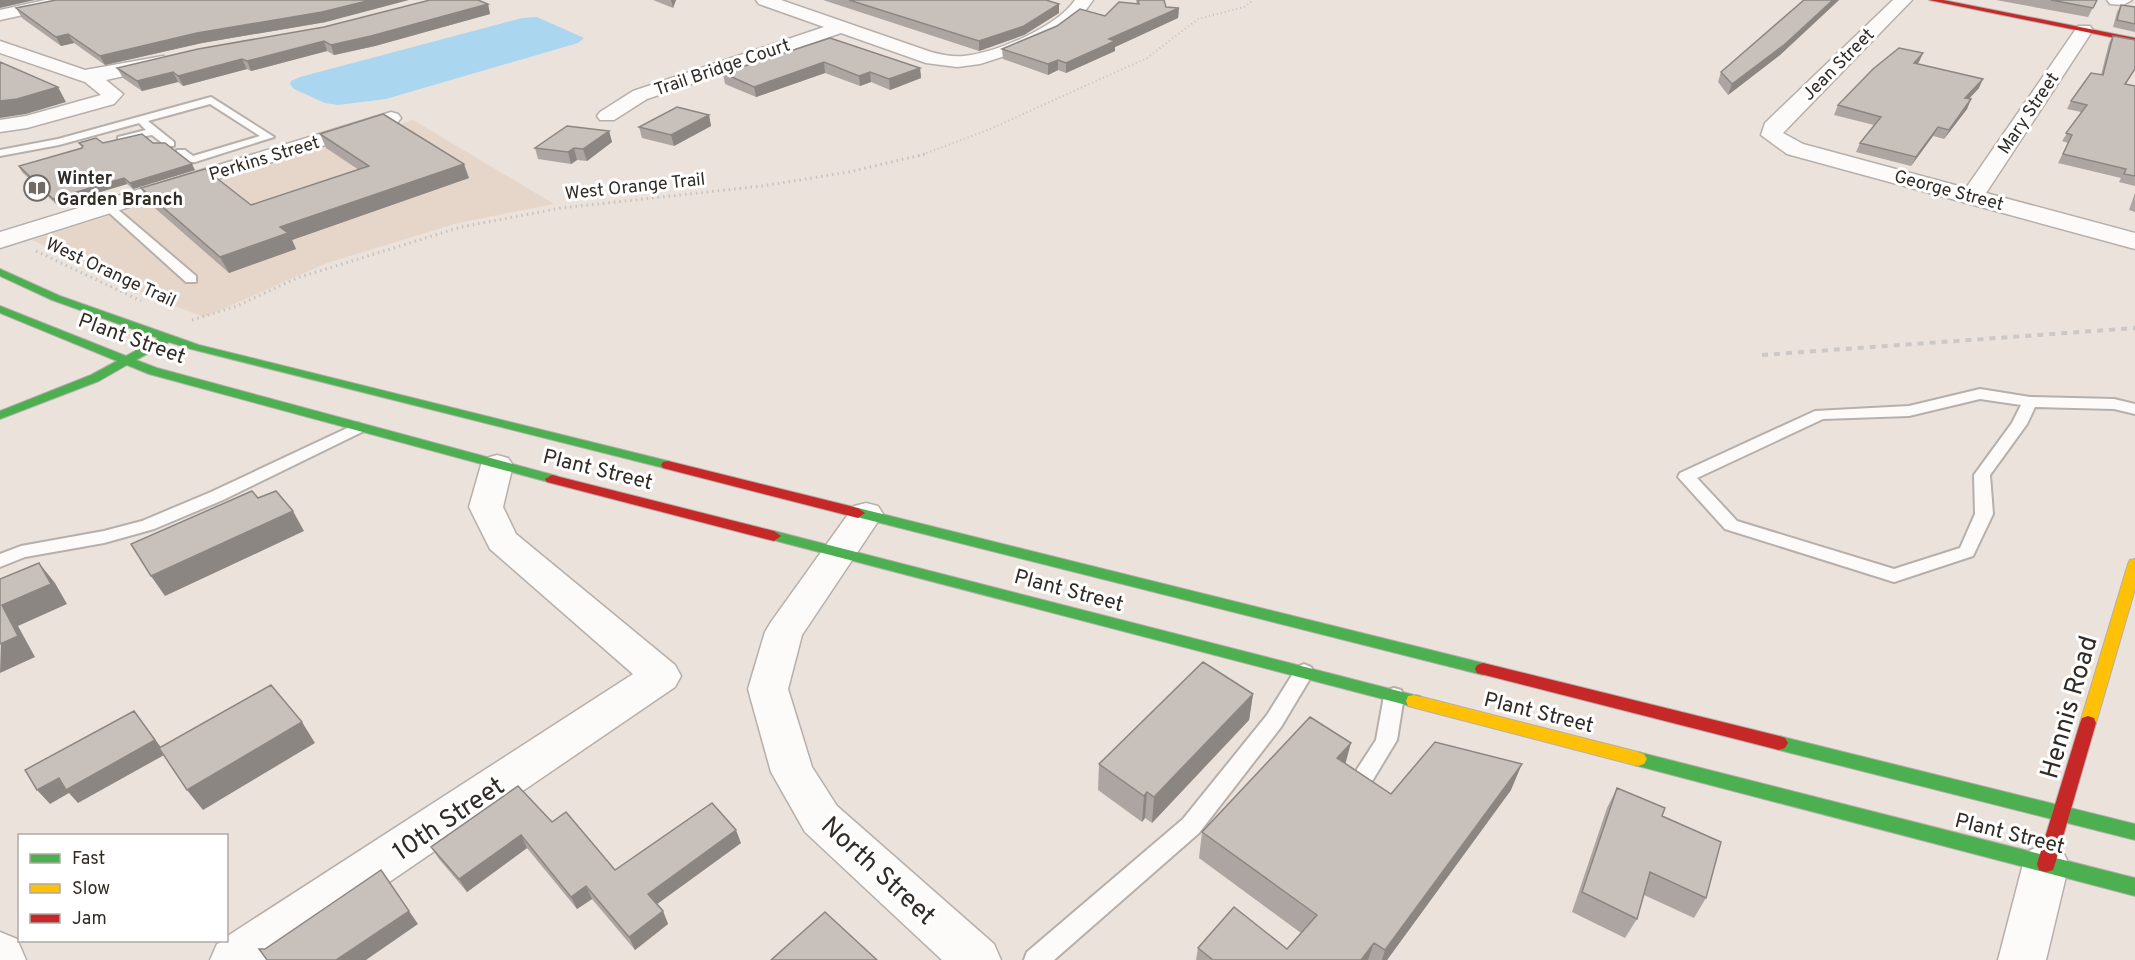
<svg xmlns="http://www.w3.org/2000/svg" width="2135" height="960" font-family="Overpass,sans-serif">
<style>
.built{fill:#e6d6ca}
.water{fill:#abd6f0}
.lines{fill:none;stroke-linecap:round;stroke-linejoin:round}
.lane-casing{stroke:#b6afaa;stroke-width:4}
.street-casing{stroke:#b6afaa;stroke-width:3}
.fast-casing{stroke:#b6afaa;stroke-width:2}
.slow-casing{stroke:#b6afaa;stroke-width:2}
.jam-casing{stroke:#b6afaa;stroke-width:2}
.path-far1{stroke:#c6c3c0;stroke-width:2;stroke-dasharray:1 3;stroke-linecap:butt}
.path{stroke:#c6c3c0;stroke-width:3;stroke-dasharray:1.5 4;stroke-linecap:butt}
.lane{fill:#fcfbfa;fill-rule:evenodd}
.street{fill:#fcfbfa;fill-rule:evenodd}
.fast{fill:#4caf50;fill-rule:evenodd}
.slow{fill:#ffc107;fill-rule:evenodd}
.jam{fill:#c62828;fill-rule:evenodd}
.rail{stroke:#ccc8c7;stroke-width:4;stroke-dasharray:6 6;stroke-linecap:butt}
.wall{fill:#aca5a1}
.shaded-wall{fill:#8c8683}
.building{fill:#c8c0bb;stroke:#8c8683;stroke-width:1.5}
.labels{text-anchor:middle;stroke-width:6;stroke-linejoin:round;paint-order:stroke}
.far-street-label{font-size:18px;fill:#312b26;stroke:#fff}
.far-poi-label{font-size:18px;font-weight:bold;fill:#312b26;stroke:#fff;text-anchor:start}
.street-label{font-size:21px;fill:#312b26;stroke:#fff}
.near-street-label{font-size:26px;fill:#312b26;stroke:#fff}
</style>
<rect width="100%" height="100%" fill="#ebe2db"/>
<!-- built -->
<path class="built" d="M413,120L554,204L458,223L327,263L204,317L154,298L32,240Z"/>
<!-- water -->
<path class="water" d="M537,17L584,38L578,43L386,99L338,105L325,103L294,89L290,84L291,81L300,77L522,18Z"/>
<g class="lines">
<!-- lane casing -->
<g class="lane-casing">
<path id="lane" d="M211,97L274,137L195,162H187L177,154V150H185L193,156L260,136L210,104L148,121L174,142V146H166L152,135L118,141V137L146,130L139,123L59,145L0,156V150L58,139Z
M109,202L196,276V282H186L105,209V203Z
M1980,389L2030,397L2114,399L2135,404V414L2114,409L2035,407L2027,424L1990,475L1993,514L1973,556L1894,582L1725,529L1678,477L1680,473L1815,411L1909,406ZM1980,399L2021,405L2012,423L1974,475L1975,514L1960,548L1894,569L1737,521L1697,478L1823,419L1909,416Z
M358,423L366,428L364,431L223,500L154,529L104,543L25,557L0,567V554L21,546L104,531L142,521L211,492Z
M1304,664L1311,667L1314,672L1281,727L1199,833L1054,960H1024L1027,952L1183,819L1267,715L1297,667Z
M1394,688L1401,690L1404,696L1397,740L1371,783L1363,786L1355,783L1352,777L1376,740L1384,696L1387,690Z"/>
</g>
<!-- street casing -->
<g class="street-casing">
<path id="street" d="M45,0H77L74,4L0,20V10Z
M756,0H781L931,52C942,55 953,57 964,56C996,53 1057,27 1075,0H1093L1083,14L1056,34L1020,51L980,64L957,67L926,63L841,33L647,99L614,120H600L597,116L600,112L633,91L824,27L759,4Z
M1893,0H1912L1783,133L1803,144L1966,188L2078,26H2090L2093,30L1986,193L2135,233V249L1787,154L1761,135L1765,123Z
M2107,0H2132L2123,5L2110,4Z
M0,41L85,70L163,56L173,62L170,66L106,80L123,94L114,104L27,128L0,132V120L26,116L101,95L85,82L0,53Z
M391,112L398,114L401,118L398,122L0,248V232Z
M497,455L508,458L513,465L503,507L516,534L675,665L681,676L675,687L275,960H210L217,944L226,940V937L633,674L490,549L469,507L481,465L486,458Z
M866,503L878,506L883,514L802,635L788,689L812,767L837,806L994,944L1001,960H942L805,832L771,772L748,689L765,632L771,622L854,506Z
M2046,844L2062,850L2069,864L2046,960H1998L2023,864L2030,850Z
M0,932L17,939L26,960H0Z"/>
</g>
<!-- fast casing -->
<g class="fast-casing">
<path id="fast" d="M0,269L60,296L199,345L668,461L675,465L668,469L191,349L169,342L136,360L157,368L557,476L559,479L552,483L149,374L127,365L99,381L0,419V411L91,375L117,361L0,313V306L126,356L158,338L52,300L0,276Z
M858,508L1483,663L1489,665L1491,669L1489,673L1483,675L853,516L851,513L853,510Z
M774,531L1414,695L1420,696L1422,701L1420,706L1414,707L769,539L767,536Z
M1779,736L2135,824V840L1779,750L1773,748L1770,743L1773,738Z
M1638,752L2135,878V896L1638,766L1632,764L1629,759L1632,754Z"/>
</g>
<!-- slow casing -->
<g class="slow-casing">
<path id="slow" d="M2135,559V589L2096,723L2094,728L2088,730L2082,728L2080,723L2128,564L2130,560Z
M1414,695L1638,752L1644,754L1647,759L1644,764L1638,766L1408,706L1406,701L1408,696Z"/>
</g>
<!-- jam casing -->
<g class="jam-casing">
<path id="jam" d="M1929,0H1943L2135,38V42Z
M668,461L858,508L865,513L858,518L663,468L661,465L663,462Z
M552,475L774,531L781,536L774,541L547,482L545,479Z
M1483,663L1779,736L1785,738L1788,743L1785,748L1779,750L1477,673L1475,669L1477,665Z
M2088,716L2094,718L2096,723L2055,864L2053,870L2046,872L2039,870L2037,864L2080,723L2082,718Z"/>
</g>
<!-- path-far1 -->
<path class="path-far1" d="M919,156L990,129L1147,58L1198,19L1244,7L1253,0"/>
<!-- path -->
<path class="path" d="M36,251L141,301
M192,320L237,306L297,278L461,227L561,208L762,186L849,172L925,154"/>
<!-- lane -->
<use href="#lane" class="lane"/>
<!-- street -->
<use href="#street" class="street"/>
<!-- fast -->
<use href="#fast" class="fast"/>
<!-- slow -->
<use href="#slow" class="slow"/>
<!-- jam -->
<use href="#jam" class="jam"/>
<!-- rail -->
<path class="rail" d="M1762,355L2135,328"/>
</g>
<!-- wall -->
<path class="wall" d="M653,0H676L673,8Z
M823,0H1046L1059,13L1024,35L979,51Z
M1136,0H1164L1166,7L1179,8L1178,18L1115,47V51L1066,73L1058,70L1048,75L1003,59L1002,49L1105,16L1137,4Z
M1804,0H1839L1780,55L1728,95L1718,82L1721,72Z
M1996,0H2097L2088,17Z
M488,4L490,14L375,46L334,55L327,51L251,71L247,69L183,86L178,82L142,91L123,78L117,68L324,27Z
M2121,5L2135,7V32L2113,27L2117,12Z
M16,8L326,22L202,43L105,65L74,43L61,46L22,18Z
M2113,36L2132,74L2126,84L2135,86V186L2119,182L2121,178L2058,163L2068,143L2062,141L2081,112L2067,109L2071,101L2101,75L2109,43Z
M830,38L920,68L921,78L890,90L871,82L860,86L825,73L756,97L725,84L723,73Z
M1923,53L1917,64L1979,88L1969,99H1971L1967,109L1944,139L1933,136L1911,166L1856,152L1860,143L1874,125L1834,115L1838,105Z
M709,115L711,126L674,146L642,138L639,127Z
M609,131L612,142L587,161L577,160L571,164L538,159L535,148Z
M320,134L469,178L292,240L296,249L229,273L149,203L141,188L251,205L359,170L326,148Z
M79,143H153L195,170L133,189L127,184L57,205L22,172L19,166L82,148Z
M2135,193V212L2129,210Z
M1253,694L1249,720L1152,823L1145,818L1142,822L1098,790L1099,764Z
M1346,764L1391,794L1511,790L1387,960H1196L1198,948L1287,949L1301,933L1199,858L1202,832Z
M1617,788L1706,898L1694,918L1644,895L1637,919L1625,938L1572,912L1607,808Z
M552,822L615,870L741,843L657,904L663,911L668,924L635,950L592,899L577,909L527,848L467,892L439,859L431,847Z"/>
<!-- shaded-wall -->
<path class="shaded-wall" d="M0,0H35L0,8Z
M371,0H409L326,22L202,43L105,65L100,56L197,33Z
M671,0H676L673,8Z
M1833,0H1839L1780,55L1728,95L1732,84Z
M488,4L490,14L375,46L334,55L331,45Z
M1059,4V13L1024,35L979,51V41Z
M1179,8L1178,18L1115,47V51L1066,73V63L1109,39Z
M68,34L74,43L61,46L56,37Z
M324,41L327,51L251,71L247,61Z
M1923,53L1919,62L1910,72L1914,63Z
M242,59L247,69L183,86L178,76Z
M1058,60V70L1048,75V64Z
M824,62L825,73L756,97L754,87Z
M920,68L921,78L890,90L889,79Z
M173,72L178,82L142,91L137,81Z
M870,72L871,82L860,86L859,76Z
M1983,79L1979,88L1961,107L1965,98Z
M58,87L66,102L26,114L0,118V101Z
M1971,99L1967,109L1944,139L1949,130Z
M709,115L711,126L674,146L671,135Z
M1938,127L1933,136L1911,166L1916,157Z
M609,131L612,142L587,161L583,149Z
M574,148L577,160L571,164L568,152Z
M192,164L195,170L133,189L130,183Z
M464,164L469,178L292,240L296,249L229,273L220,257L280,227Z
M124,178L127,184L57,205L53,199Z
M293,511L304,531L165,596L151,576Z
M39,563L55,583L67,604L18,626L35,657L0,673L2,605Z
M1253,694L1249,720L1152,823L1154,797Z
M134,711L166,754L78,803L69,793L50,804L37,790L59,778Z
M302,722L315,743L203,810L187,790Z
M1351,743L1344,769L1337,758Z
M1522,764L1511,790L1387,960H1382L1385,950Z
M1147,792L1145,818L1142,822L1144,796Z
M736,830L741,843L653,907L648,894Z
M521,835L527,848L467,892L459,879Z
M586,886L592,899L577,909L571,897Z
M409,911L418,924L366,960H336Z
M663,911L668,924L635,950L629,937Z
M1374,943L1368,960H1361Z"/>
<!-- building -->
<path class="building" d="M56,0H371L322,12L197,33L100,56L68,34L56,37L16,8Z
M430,0H478L488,4L371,36L331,45L324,41L247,61L242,59L178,76L173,72L137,81L117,68L198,49L324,27Z
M849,0H1046L1059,4L1024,26L979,41Z
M1138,0H1164L1166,7L1179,8L1109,39L1115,41L1066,63L1058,60L1048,64L1002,49L1057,26L1080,9L1105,16L1119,2L1139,4Z
M1804,0H1833L1784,45L1732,84L1721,72Z
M2051,0H2097L2093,8Z
M2121,5L2135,7V24L2117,20Z
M2113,36L2135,40V69L2125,84L2135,86V176L2124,174L2126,169L2063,154L2072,135L2066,133L2087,105L2071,101L2091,73L2103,75Z
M830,38L920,68L889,79L870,72L859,76L824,62L754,87L723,73Z
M1899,48L1923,53L1914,63L1983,79L1965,98L1971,99L1949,130L1938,127L1916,157L1860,143L1881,117L1838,105L1873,69Z
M0,62L58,87L17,99L0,101Z
M677,107L709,115L671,135L639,127Z
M383,114L464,164L280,227L288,233L220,257L141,188L205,169L251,205L369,166L320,134Z
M567,126L609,131L583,149L574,148L568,152L535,148Z
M142,134L153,143H165L192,164L130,183L124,178L53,199L19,166L82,148L83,146L79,143L96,138L103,143Z
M252,491L258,498L276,491L293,511L151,576L131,544Z
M39,563L51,584L2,605L18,636L0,644V579Z
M1203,662L1253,694L1154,797L1147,792L1144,796L1099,764Z
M271,685L302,722L187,790L159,748Z
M134,711L155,740L66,790L59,778L37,790L25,770Z
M1310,717L1351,743L1337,758L1391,794L1435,742L1522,764L1385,950L1374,943L1361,960H1213L1198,948L1234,907L1287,949L1317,915L1202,832Z
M518,786L552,822L566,812L615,870L712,803L736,830L648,894L663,911L629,937L586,886L571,897L521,835L459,879L431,847Z
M1617,788L1665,808L1662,816L1721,842L1706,898L1650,872L1637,919L1582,892Z
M381,870L409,911L336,960H267L259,949H265Z
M825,912L877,960H771Z"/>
<!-- icons -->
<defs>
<g id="library-ring" transform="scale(1.35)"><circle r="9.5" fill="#fff" stroke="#726b65" stroke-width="1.5"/><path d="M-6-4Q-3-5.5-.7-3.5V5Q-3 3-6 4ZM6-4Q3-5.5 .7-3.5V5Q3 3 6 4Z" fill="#726b65"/></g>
</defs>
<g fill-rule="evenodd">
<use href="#library-ring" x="37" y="188"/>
</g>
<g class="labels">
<!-- far-street labels -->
<g class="far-street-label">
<text transform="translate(1838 64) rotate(-45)" y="6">Jean Street</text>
<text transform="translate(722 67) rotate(-19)" y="6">Trail Bridge Court</text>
<text transform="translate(2028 113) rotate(-56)" y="6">Mary Street</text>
<text transform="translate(264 158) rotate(-17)" y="6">Perkins Street</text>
<text transform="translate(635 186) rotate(-6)" y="6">West Orange Trail</text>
<text transform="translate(1949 190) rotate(15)" y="6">George Street</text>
<text transform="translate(111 272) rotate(25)" y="6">West Orange Trail</text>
</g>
<!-- far-poi labels -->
<g class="far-poi-label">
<text x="57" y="184">Winter<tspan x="57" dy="21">Garden Branch</tspan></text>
</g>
<!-- street labels -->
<g class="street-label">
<text transform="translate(132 338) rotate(20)" y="7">Plant Street</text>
<text transform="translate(598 469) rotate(14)" y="7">Plant Street</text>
<text transform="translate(1069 590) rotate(15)" y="7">Plant Street</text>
<text transform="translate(1539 712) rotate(14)" y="7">Plant Street</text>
<text transform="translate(2010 833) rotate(14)" y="7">Plant Street</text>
</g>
<!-- near-street labels -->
<g class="near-street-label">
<text transform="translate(2068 707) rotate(-74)" y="9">Hennis Road</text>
<text transform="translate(448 818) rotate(-34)" y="9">10th Street</text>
<text transform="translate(879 870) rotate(43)" y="9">North Street</text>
</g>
</g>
<!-- legend -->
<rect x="18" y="834" width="210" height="108" fill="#ffffff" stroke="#adaaa8" stroke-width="1.5"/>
<rect x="30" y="854" width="30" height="9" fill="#4caf50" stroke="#adaaa8" stroke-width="1.5"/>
<text x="72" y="864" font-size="18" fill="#312b26">Fast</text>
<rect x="30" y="884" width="30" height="9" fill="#ffc107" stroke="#adaaa8" stroke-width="1.5"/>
<text x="72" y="894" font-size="18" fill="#312b26">Slow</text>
<rect x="30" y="914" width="30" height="9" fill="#c62828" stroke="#adaaa8" stroke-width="1.5"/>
<text x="72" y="924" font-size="18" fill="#312b26">Jam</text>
</svg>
